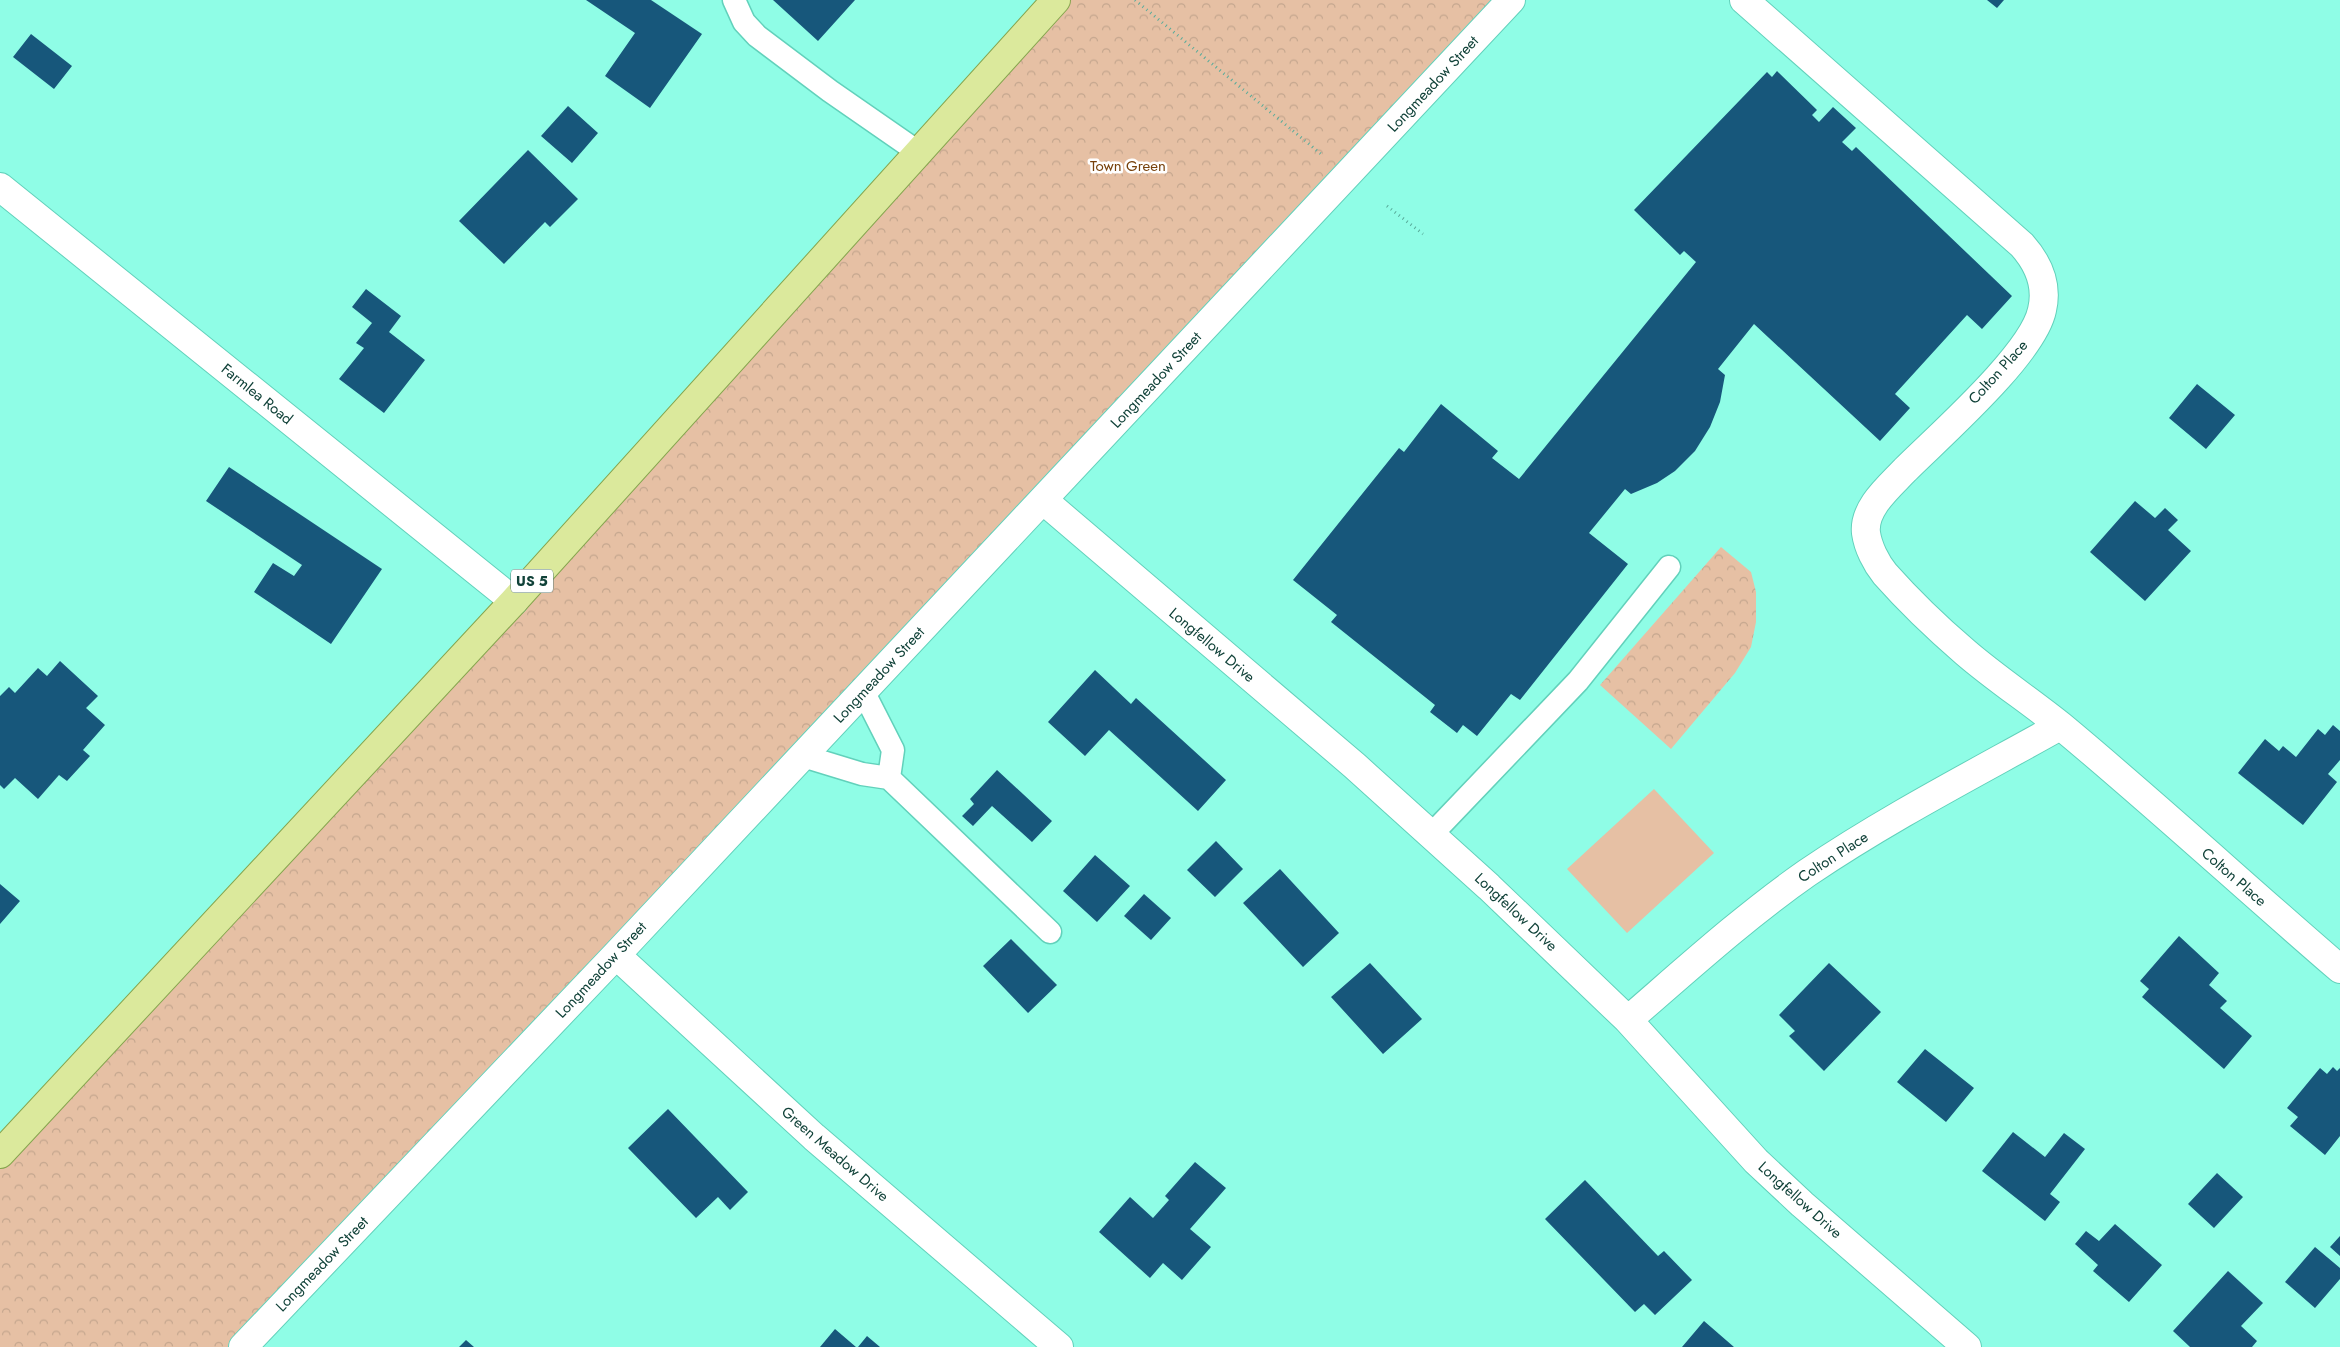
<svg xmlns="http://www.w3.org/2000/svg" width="2340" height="1347" font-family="Jost,sans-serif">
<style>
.park{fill:url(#park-crowns)}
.pitch{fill:#e6c0a4}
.building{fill:#17577b}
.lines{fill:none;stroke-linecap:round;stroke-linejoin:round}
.service-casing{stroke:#62d1bb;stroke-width:25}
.minor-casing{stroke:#62d1bb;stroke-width:30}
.primary-casing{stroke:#85a54e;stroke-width:30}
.path{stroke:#58ab9a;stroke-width:3;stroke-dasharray:1 4;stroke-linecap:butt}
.service{stroke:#fff;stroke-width:22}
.minor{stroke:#fff;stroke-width:28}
.primary{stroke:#dbe99c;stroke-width:28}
.labels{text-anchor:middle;stroke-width:5;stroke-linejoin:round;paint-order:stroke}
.shield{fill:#fff;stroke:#587b74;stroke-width:1}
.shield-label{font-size:14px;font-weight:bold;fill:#114239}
.street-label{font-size:15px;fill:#114239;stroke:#fff}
.park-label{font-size:15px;fill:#77410b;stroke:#fff}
</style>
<defs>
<pattern id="park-crowns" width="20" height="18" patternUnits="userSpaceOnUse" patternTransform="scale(1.25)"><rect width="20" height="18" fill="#e6c0a4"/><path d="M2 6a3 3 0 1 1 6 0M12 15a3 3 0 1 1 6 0" fill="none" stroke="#c4a68e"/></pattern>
</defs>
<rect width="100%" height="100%" fill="#8ffde6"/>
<!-- park -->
<path class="park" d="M1056,0H1511L243,1347H0V1154Z
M1721,547L1751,572L1756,592V622L1751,647L1735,673L1671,749L1600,685Z"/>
<!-- pitch -->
<path class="pitch" d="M1654,789L1714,853L1627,933L1567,869Z"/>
<!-- building -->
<path class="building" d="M586,0H651L702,34L650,108L605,76L635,33Z
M773,0H855L818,41Z
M1987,0H2004L1997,8Z
M31,34L72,66L54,89L13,57Z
M1777,71L1817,110L1812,115L1819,122L1833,107L1856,128L1842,142L1852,151L1856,147L2012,296L1982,329L1967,315L1895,394L1910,408L1880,441L1754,324L1718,369L1725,375L1720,402L1710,427L1695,451L1675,471L1657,483L1631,494L1625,489L1589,533L1628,564L1520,700L1511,694L1477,736L1463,725L1457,733L1430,712L1435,705L1331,622L1337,615L1293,580L1399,448L1404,452L1441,404L1498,451L1492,458L1519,479L1696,262L1684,251L1680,255L1634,210L1767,72L1772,77Z
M568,106L598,133L572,163L541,136Z
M528,150L578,199L550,227L545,222L504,264L459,221Z
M366,289L401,316L389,332L425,360L384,413L339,379L364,348L356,343L372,323L352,307Z
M2197,384L2235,415L2206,449L2169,418Z
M229,467L382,569L331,644L254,592L273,563L294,576L302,565L206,501Z
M2135,501L2155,518L2165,508L2178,520L2168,530L2191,551L2145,601L2090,552Z
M60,661L98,696L86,708L105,725L83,750L90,756L67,781L59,775L38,799L15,778L4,789L0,785V696L9,687L15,693L38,668L47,676Z
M1095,670L1131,704L1136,698L1226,780L1198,811L1109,730L1085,756L1048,722Z
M2333,725L2340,731V760L2328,774L2337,782L2303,825L2238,773L2265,739L2279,751L2283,746L2296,757L2318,729L2325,735Z
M997,770L1052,821L1032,842L992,806L973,826L962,816L974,804L970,799Z
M1216,841L1243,869L1215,897L1187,870Z
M1095,855L1130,886L1097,922L1063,891Z
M1280,869L1339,933L1303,967L1243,903Z
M0,884L20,901L0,924Z
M1144,894L1171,918L1151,940L1124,916Z
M2179,936L2219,973L2209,985L2227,1001L2220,1008L2252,1036L2224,1069L2142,997L2149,989L2140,981Z
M1011,939L1057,985L1028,1013L983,966Z
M1370,963L1422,1019L1383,1054L1331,997Z
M1829,963L1881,1012L1824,1071L1789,1036L1795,1031L1779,1015Z
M1925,1049L1974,1088L1946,1122L1897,1082Z
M2333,1067L2337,1071L2340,1068V1136L2325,1155L2290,1126L2298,1117L2287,1108L2320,1068L2327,1074Z
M668,1109L748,1192L730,1210L718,1197L696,1218L628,1148Z
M2013,1132L2045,1157L2064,1133L2085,1149L2050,1194L2060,1202L2045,1221L1982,1171Z
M1195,1162L1226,1188L1190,1229L1211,1247L1182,1280L1163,1263L1150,1278L1099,1232L1130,1197L1153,1218L1169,1200L1165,1196Z
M2217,1173L2243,1197L2214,1228L2188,1204Z
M1585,1180L1658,1256L1664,1251L1692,1280L1655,1315L1644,1304L1635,1312L1545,1219Z
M2115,1224L2162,1265L2129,1302L2093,1271L2098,1265L2075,1244L2086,1231L2099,1241Z
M2340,1236V1256L2330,1247Z
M2315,1247L2340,1268V1279L2315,1308L2285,1282Z
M2228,1271L2263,1303L2241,1326L2257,1341L2252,1347H2190L2173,1331Z
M1704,1321L1734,1347H1682Z
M835,1329L856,1347H820Z
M867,1336L880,1347H858Z
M466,1340L474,1347H459Z"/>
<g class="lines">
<!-- service casing -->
<g class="service-casing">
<path id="service" d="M734,0L744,22L757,36L830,91L918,152
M863,691L893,750L889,778
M803,756L862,774L889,778L1050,932
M1431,835L1578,681L1669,567"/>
</g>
<!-- minor casing -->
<g class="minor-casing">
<path id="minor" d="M1744,0L2022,245C2038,263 2048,285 2042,310C2033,354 1939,436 1905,470C1890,486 1863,508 1866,533C1868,547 1876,563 1885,574C1909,601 1937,628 1965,652C1995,678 2030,701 2061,726C2156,805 2247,889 2340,969
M0,187L514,601
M1043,500L1355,766L1489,887L1628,1020L1756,1161L1802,1204L1967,1347
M616,955L814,1137L1059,1347
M1628,1020C1687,969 1744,917 1807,873C1888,818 1976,773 2060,726
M243,1347L616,955L1511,0"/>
</g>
<!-- primary casing -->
<g class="primary-casing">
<path id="primary" d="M0,1154L514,601L1056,0"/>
</g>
<!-- path -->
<path class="path" d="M1135,0L1321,154
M1387,206L1423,234"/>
<!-- service -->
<use href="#service" class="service"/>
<!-- minor -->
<use href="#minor" class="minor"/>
<!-- primary -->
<use href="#primary" class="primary"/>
</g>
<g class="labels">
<!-- shield labels -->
<rect class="shield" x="511" y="569.5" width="42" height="23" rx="4"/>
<g class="shield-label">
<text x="532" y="586">US 5</text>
</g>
<!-- street labels -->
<g class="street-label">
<text transform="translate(1433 84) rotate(-47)" y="5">Longmeadow Street</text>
<text transform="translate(1998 372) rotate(-48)" y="5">Colton Place</text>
<text transform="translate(1156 380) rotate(-47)" y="5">Longmeadow Street</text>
<text transform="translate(257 394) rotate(39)" y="5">Farmlea Road</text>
<text transform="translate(1212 645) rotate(40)" y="5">Longfellow Drive</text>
<text transform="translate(879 675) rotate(-47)" y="5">Longmeadow Street</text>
<text transform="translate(1833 857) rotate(-33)" y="5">Colton Place</text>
<text transform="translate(2234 877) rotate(41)" y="5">Colton Place</text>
<text transform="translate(1516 912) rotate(43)" y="5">Longfellow Drive</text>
<text transform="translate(601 970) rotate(-47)" y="5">Longmeadow Street</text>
<text transform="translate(835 1154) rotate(41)" y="5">Green Meadow Drive</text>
<text transform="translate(1800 1200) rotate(42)" y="5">Longfellow Drive</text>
<text transform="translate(322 1264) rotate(-46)" y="5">Longmeadow Street</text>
</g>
<!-- park labels -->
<g class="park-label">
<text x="1128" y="171">Town Green</text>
</g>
</g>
</svg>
